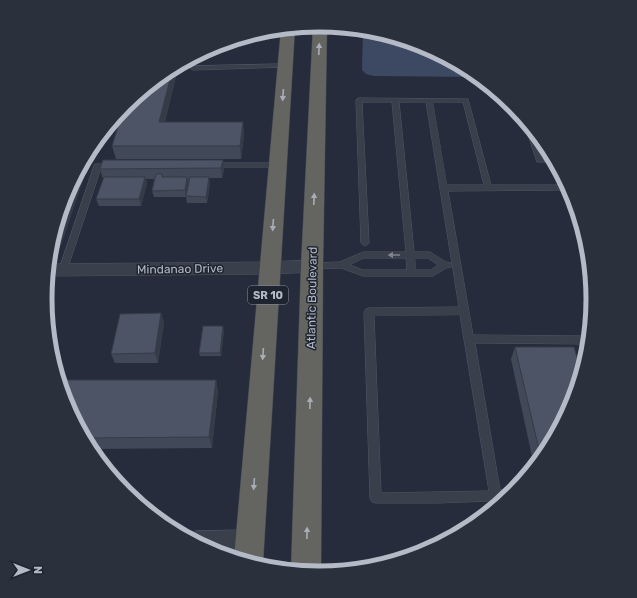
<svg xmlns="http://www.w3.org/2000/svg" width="637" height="598" font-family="Rubik,sans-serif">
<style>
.water{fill:#3d4963}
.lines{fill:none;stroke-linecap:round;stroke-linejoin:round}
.service-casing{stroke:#515763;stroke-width:1}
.minor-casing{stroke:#515763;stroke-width:1}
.trunk-casing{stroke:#414753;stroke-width:1}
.service{fill:#393f4b;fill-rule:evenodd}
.minor{fill:#393f4b;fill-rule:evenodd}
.trunk{fill:#646461;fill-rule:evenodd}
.wall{fill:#414857}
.shaded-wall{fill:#353b47}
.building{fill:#4c5465;stroke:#353b47}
.oneway{fill:#a9adb8}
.oneway2{fill:#7d838f}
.labels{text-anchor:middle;stroke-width:3;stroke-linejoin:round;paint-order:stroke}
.shield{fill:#1e2430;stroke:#888d9a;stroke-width:1}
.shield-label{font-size:11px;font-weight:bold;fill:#b5bac7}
.street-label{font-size:12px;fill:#b5bac7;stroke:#1e2430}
.rim{fill:none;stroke:#b5bac7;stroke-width:5}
</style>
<rect width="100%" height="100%" fill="#262c3b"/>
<!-- water -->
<path class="water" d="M363,29C402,33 437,53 471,71L478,77L374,76L366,74L362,70Z"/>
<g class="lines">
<!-- service casing -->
<g class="service-casing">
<path id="service" d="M285,64L288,66L287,67L193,70L190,68L193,66Z
M359,98L468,99L491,185H567L569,190L448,191L473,335L589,336L588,344L475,343L500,490H510L514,491L493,509L491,501L438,503H376L372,502L370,498L364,312L366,309L369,308L459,307L426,102H399L414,252H430L446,262L451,263L452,265L451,267L446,268L433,276H363L341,268L312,269L308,266L312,263L340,262L363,252H406L392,102H362L369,243L365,246L361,243L356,100ZM433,102H463L484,185H447ZM364,258H406L407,270H363L350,265ZM415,258H428L438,265L431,270H416ZM460,315L489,491L381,493L374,316Z
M528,124L535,133L543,158H552L555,162H537L525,126Z
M209,163H278L282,165L278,167H209Z
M95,164H113L117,166L113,168H101L67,270L66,272H60L59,270Z"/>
</g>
<!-- minor casing -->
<g class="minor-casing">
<path id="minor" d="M312,260L318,262L321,266L318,270L312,272L270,274L47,276L48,264L270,262Z
M250,530L258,534L262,542L258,550C230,562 211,551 186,538L188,535L196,531Z"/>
</g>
<!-- trunk casing -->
<g class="trunk-casing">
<path id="trunk" d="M319,25L327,26L323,266L321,572L318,573L291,570L301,266L313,26Z
M295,27L263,563L261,567L234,558L281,29Z"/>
</g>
<!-- service -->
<use href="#service" class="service"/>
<!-- minor -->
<use href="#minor" class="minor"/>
<!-- trunk -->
<use href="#trunk" class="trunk"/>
</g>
<!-- wall -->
<path class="wall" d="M179,64L165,122H243L244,135L241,159H116L112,146L166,71Z
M96,141L88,162H83L86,171L61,245H50L65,194L91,147Z
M223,160L224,170L222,178H209L210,184L207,203H187L186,197H154L152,191L154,179H146L147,184L141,206H99L96,199L103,179L100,169Z
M161,313L164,323L158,363H115L111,354Z
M224,330L221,356H200L199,353Z
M515,347L546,451L534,466L511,359Z
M216,380L218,392L212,448L89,449L65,404Z"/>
<!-- shaded-wall -->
<path class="shaded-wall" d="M179,64L162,135L159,122L173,68Z
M243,122L244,135L241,159L240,146Z
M96,141L88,162L86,156L91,147Z
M223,160L224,170L222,178L221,168Z
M83,162L86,171L61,245L56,232L75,176Z
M145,177L147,184L141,206L139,199Z
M187,177L189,183L186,197L185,190Z
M209,177L210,184L207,203L206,197Z
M161,313L164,323L158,363L155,353Z
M223,326L224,330L221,356L220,353Z
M216,380L218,392L212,448L209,437Z"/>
<!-- building -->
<path class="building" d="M173,68L159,122H243L240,146H112L125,105L166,71Z
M103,160H223L221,168L100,169Z
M156,174H162V177H187L185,190L152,191Z
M75,176L56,232H54L65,194Z
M104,177H145L139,199H96Z
M190,177H209L206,197L186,196Z
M161,313L155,353L111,354L120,314Z
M203,326H223L220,353H199Z
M515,347H574L579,364H584L572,404L546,451L541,458Z
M66,380H216L209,437L83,438L65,404L62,393Z"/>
<!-- one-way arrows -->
<defs><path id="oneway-solid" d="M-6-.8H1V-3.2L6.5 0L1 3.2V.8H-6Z"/></defs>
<g class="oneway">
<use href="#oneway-solid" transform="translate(319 49) rotate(-88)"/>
<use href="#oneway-solid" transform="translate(283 95) rotate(94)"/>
<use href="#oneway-solid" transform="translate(314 199) rotate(-88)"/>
<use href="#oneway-solid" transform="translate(273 225) rotate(94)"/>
<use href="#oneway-solid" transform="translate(263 354) rotate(94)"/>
<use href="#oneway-solid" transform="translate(310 403) rotate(-89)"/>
<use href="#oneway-solid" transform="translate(254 484) rotate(94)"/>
<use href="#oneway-solid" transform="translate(307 533) rotate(-89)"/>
</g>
<use class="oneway2" href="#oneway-solid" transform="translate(394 255) rotate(180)"/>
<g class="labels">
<!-- shield labels -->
<rect class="shield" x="248" y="286" width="40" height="18" rx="3"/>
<g class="shield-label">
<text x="268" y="299">SR 10</text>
</g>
<!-- street labels -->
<g class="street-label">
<text transform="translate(180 269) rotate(-1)" y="4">Mindanao Drive</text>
<text transform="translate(312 298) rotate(-89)" y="4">Atlantic Boulevard</text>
</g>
</g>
<!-- crop -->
<path d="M0 0H637V598H0ZM52 299a267 267 0 1 1 534 0a267 267 0 1 1-534 0Z" fill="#2a303c" fill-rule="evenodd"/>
<path class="rim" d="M52 299a267 267 0 1 1 534 0a267 267 0 1 1-534 0Z"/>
<!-- north arrow -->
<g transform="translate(28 570) rotate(90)" stroke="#1e2430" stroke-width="3" paint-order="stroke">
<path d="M0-3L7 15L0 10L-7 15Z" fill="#b5bac7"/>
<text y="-6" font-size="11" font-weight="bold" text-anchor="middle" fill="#b5bac7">N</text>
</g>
</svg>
